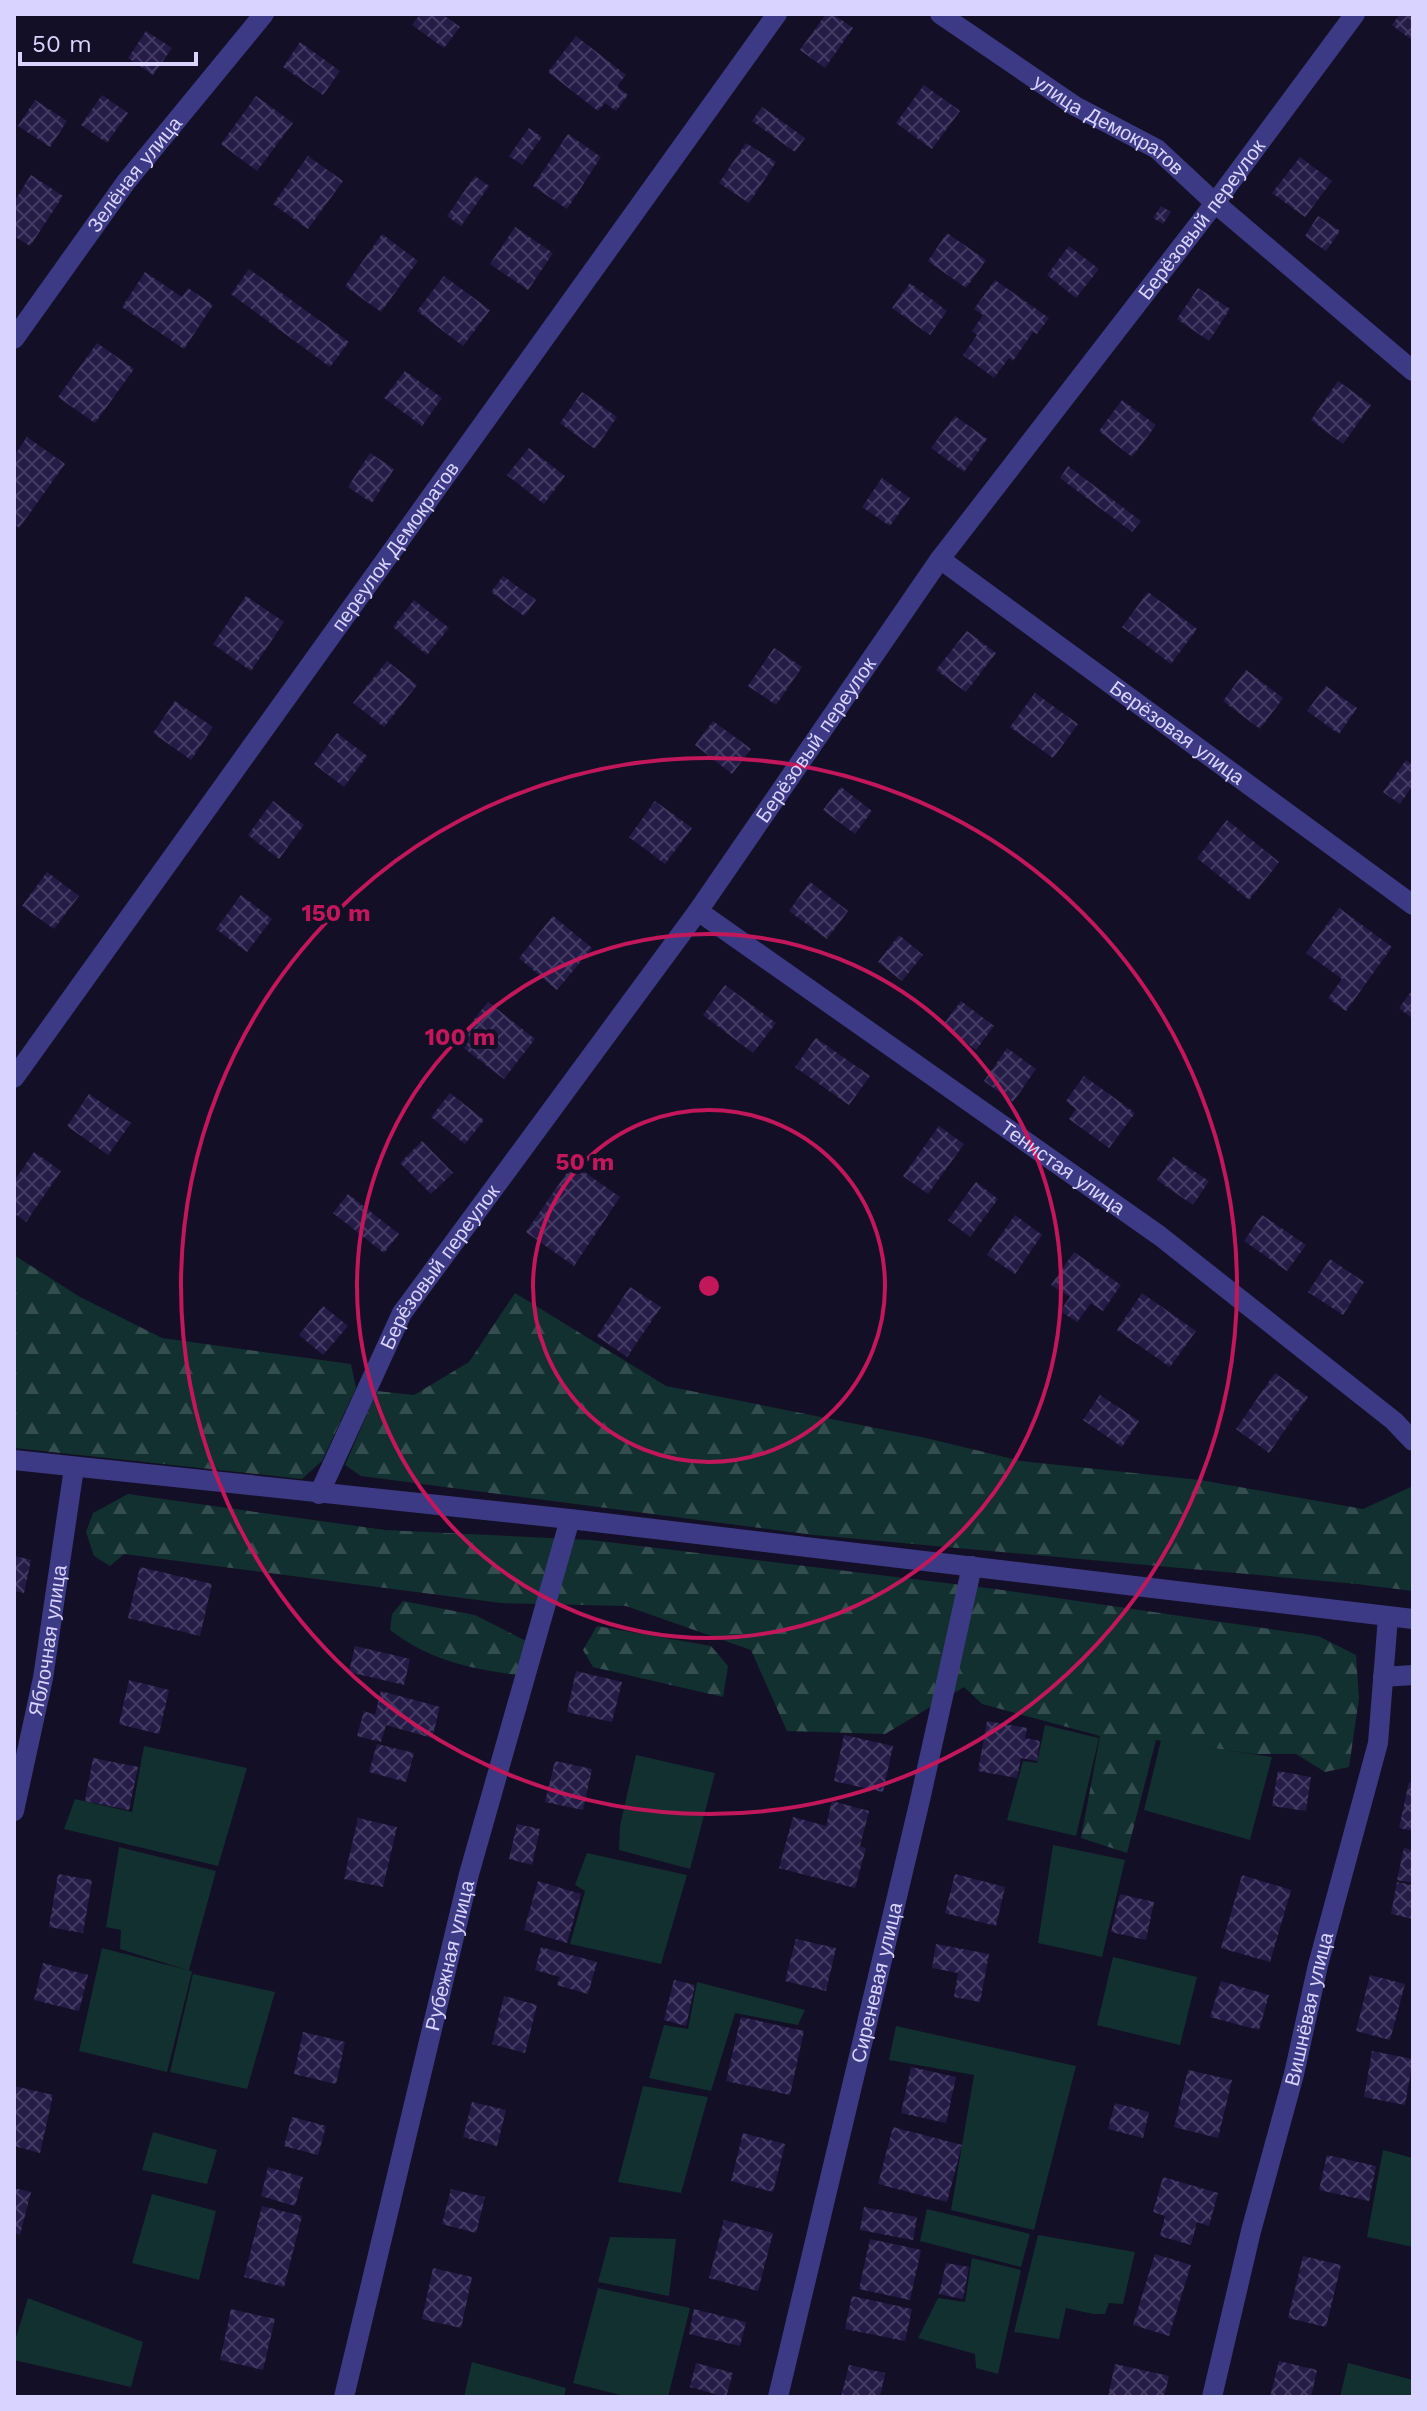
<svg xmlns="http://www.w3.org/2000/svg" width="1427" height="2411" font-family="'Work Sans',sans-serif">
<style>
.forest{fill:url(#forest-firs)}
.garden{fill:#12302f}
.building{fill:url(#building-cross-hatch)}
.lines{fill:none;stroke-linecap:round;stroke-linejoin:round}
.minor{stroke:#3d3a85;stroke-width:20}
.tertiary{stroke:#3d3a85;stroke-width:20}
.ring{fill:none;stroke:#c2185b;stroke-width:4}
.labels{text-anchor:middle;stroke-width:8;stroke-linejoin:round;paint-order:stroke}
.street-label{font-size:20px;fill:#d9d4ff;stroke:#130f26}
.centre{fill:#c2185b;stroke:#130f26;stroke-width:4}
.ring-label{font-size:24px;text-anchor:middle;font-weight:bold;fill:#c2185b;stroke:#130f26;stroke-width:8;stroke-linejoin:round;paint-order:stroke}
</style>
<defs>
<pattern id="forest-firs" width="22" height="20" patternUnits="userSpaceOnUse" patternTransform="scale(2)"><rect width="22" height="20" fill="#12302f"/><path d="M5 1l3.5 6h-7zM16 11l3.5 6h-7z" fill="#344d4e"/></pattern>
<pattern id="building-cross-hatch" width="8" height="8" patternUnits="userSpaceOnUse" patternTransform="scale(2)"><rect width="8" height="8" fill="#241b47"/><path d="M0 0l8 8M0 8l8-8" fill="none" stroke="#433b63"/></pattern>
</defs>
<rect width="100%" height="100%" fill="#130f26"/>
<!-- forest -->
<path class="forest" d="M14,1255L80,1297L162,1338L351,1364L356,1388L322,1461L302,1479L14,1448Z
M515,1293L666,1386L926,1438L1021,1461L1200,1480L1363,1509L1413,1486V1591L1357,1584L814,1535L361,1476L345,1465L377,1391L414,1395L469,1362Z
M128,1494L385,1530L591,1540L995,1589L1318,1636L1356,1655L1359,1698L1349,1767L1325,1772L1296,1754H1254L1156,1740L1127,1853L1081,1838L1100,1736L982,1704L964,1687L885,1734L787,1731L751,1650L626,1606L501,1603L124,1554L110,1566L94,1556L86,1532L93,1513Z
M403,1601L475,1615L526,1641L518,1675C470,1669 429,1660 390,1630L392,1614Z
M597,1626L711,1646L728,1666L723,1697L593,1667L583,1650Z"/>
<!-- garden -->
<path class="garden" d="M1045,1725L1099,1738L1076,1836L1007,1820L1023,1761L1037,1763Z
M1161,1740L1272,1757L1250,1840L1144,1810Z
M144,1746L247,1768L218,1866L64,1829L75,1799L132,1812Z
M636,1755L715,1773L690,1869L619,1850L620,1826Z
M1053,1845L1125,1860L1102,1957L1038,1943Z
M119,1847L216,1871L189,1970L192,1972L167,2072L79,2051L102,1948L187,1970L120,1949L121,1930L106,1927Z
M587,1853L687,1875L661,1964L570,1944L585,1891L575,1885Z
M1113,1957L1197,1977L1180,2045L1097,2025Z
M193,1974L275,1992L247,2089L170,2072Z
M697,1982L805,2010L798,2025L735,2013L711,2091L649,2078L664,2025L688,2029Z
M896,2026L1076,2066L1034,2230L951,2210L974,2075L889,2060Z
M643,2086L708,2097L681,2193L618,2182Z
M153,2132L217,2150L207,2184L142,2170Z
M1383,2150L1413,2158V2247L1367,2237Z
M152,2194L216,2211L199,2280L132,2263Z
M927,2209L1030,2234L1021,2267L920,2241Z
M1038,2235L1135,2252L1123,2304L1109,2303L1105,2314H1093L1066,2308L1059,2339L1014,2332Z
M610,2237L676,2239L669,2296L598,2282Z
M972,2258L1021,2270L998,2374L976,2368L975,2354L918,2338L938,2298L965,2302Z
M598,2288L690,2308L668,2397H628L573,2383Z
M28,2298L143,2342L131,2387L14,2360V2344Z
M472,2362L566,2388L564,2397H464Z
M1348,2363L1413,2380V2397H1340Z"/>
<!-- building -->
<path class="building" d="M420,14H442L460,27L444,48L412,25Z
M826,14H833L853,28L825,68L800,50Z
M1400,14H1413V41L1392,25Z
M146,31L172,48L153,75L128,58Z
M576,36L626,75L617,86L628,95L616,111L605,103L598,111L548,72Z
M300,42L340,71L323,95L283,67Z
M924,85L960,111L932,149L896,123Z
M102,95L128,113L107,143L81,125Z
M256,96L293,123L257,171L221,144Z
M35,100L67,121L50,147L18,126Z
M762,107L805,138L795,152L752,121Z
M529,128L542,137L522,165L509,156Z
M568,134L601,157L567,209L533,186Z
M746,143L776,162L749,203L719,183Z
M308,156L343,181L308,229L273,204Z
M1300,157L1332,181L1305,217L1272,193Z
M31,175L63,196L30,246L14,236V202Z
M475,176L489,186L461,226L447,216Z
M1161,206L1171,212L1163,224L1153,218Z
M1318,216L1340,231L1326,251L1305,236Z
M515,227L553,253L528,290L490,264Z
M947,233L986,260L966,288L928,261Z
M382,234L418,261L381,312L345,286Z
M1069,246L1099,269L1076,298L1047,275Z
M249,269L349,342L330,367L231,294Z
M145,272L182,297L188,288L213,305L184,349L122,307Z
M444,276L490,310L463,346L417,311Z
M995,280L1049,318L1037,334L1033,332L1013,361L1009,358L994,378L963,355L977,335L972,331L983,315L974,309Z
M910,283L947,311L930,335L892,308Z
M1198,288L1230,309L1209,341L1177,319Z
M97,343L134,369L95,423L58,397Z
M405,371L442,398L422,426L384,398Z
M1338,381L1371,405L1343,444L1311,420Z
M582,392L617,417L595,449L560,423Z
M1122,400L1156,425L1132,457L1099,431Z
M955,416L987,439L964,472L931,448Z
M27,437L65,464L19,528L14,524V456Z
M529,448L565,476L544,504L507,475Z
M370,453L394,469L372,503L348,487Z
M1068,466L1141,521L1132,532L1060,478Z
M882,478L910,498L890,526L862,507Z
M503,576L536,600L524,616L491,592Z
M1148,592L1197,629L1171,664L1122,627Z
M246,596L284,622L251,671L213,644Z
M414,600L449,628L427,655L393,627Z
M967,631L996,653L966,692L936,670Z
M774,648L802,667L776,705L748,686Z
M387,661L417,685L384,727L353,703Z
M1246,670L1283,698L1260,729L1223,701Z
M1326,686L1357,708L1339,734L1307,711Z
M1035,693L1078,724L1053,758L1010,727Z
M175,701L213,727L191,760L153,733Z
M713,721L751,749L732,774L695,745Z
M337,733L367,756L344,787L314,764Z
M1406,760L1413,765V785L1400,804L1383,792Z
M841,787L872,811L855,834L823,810Z
M273,801L304,825L279,859L248,835Z
M655,801L692,828L665,864L629,837Z
M1227,820L1279,862L1249,900L1197,858Z
M47,872L79,896L54,929L22,906Z
M810,882L848,911L827,939L789,911Z
M241,895L272,919L247,952L216,929Z
M1339,908L1392,947L1346,1011L1328,998L1342,979L1306,953Z
M553,916L592,948L557,990L519,958Z
M899,935L923,955L902,981L878,962Z
M725,985L776,1023L753,1053L703,1015Z
M1413,989V1019L1399,1008Z
M961,1001L994,1026L976,1050L943,1025Z
M488,1002L535,1039L504,1079L456,1042Z
M816,1038L870,1076L849,1105L795,1067Z
M1007,1048L1036,1069L1013,1102L984,1081Z
M1084,1076L1135,1113L1109,1148L1069,1119L1076,1109L1066,1101Z
M450,1093L484,1120L465,1144L431,1117Z
M89,1094L131,1123L108,1155L67,1126Z
M939,1126L964,1144L928,1194L903,1176Z
M422,1141L453,1173L431,1194L400,1163Z
M34,1152L61,1171L26,1222L14,1213V1181Z
M1173,1157L1209,1181L1193,1205L1157,1180Z
M573,1164L620,1197L574,1266L526,1232Z
M976,1182L998,1199L970,1237L948,1220Z
M348,1194L399,1234L384,1253L333,1213Z
M1015,1215L1042,1235L1015,1274L987,1255Z
M1262,1215L1306,1245L1287,1271L1244,1241Z
M1074,1252L1121,1285L1103,1311L1091,1303L1077,1322L1060,1311L1070,1297L1051,1285Z
M1330,1259L1364,1282L1343,1315L1308,1292Z
M630,1287L661,1307L627,1357L597,1336Z
M1142,1293L1196,1331L1170,1367L1117,1330Z
M323,1306L348,1326L323,1355L299,1335Z
M1275,1373L1308,1397L1269,1453L1236,1429Z
M1100,1395L1139,1421L1122,1447L1083,1420Z
M14,1556L31,1560L24,1593L14,1591Z
M140,1567L212,1584L200,1636L128,1618Z
M355,1646L410,1659L404,1685L349,1672Z
M576,1671L622,1682L612,1722L567,1712Z
M129,1680L169,1690L159,1734L119,1724Z
M381,1691L440,1707L432,1738L386,1725L381,1742L357,1736L364,1711L375,1715Z
M987,1721L1027,1728L1025,1738L1040,1741L1037,1761L1021,1758L1017,1778L978,1771Z
M844,1735L893,1746L883,1792L834,1781Z
M377,1744L414,1753L406,1782L369,1772Z
M93,1758L138,1767L129,1810L85,1801Z
M555,1761L592,1769L583,1810L545,1802Z
M1278,1771L1311,1777L1306,1811L1272,1806Z
M1409,1782L1413,1783V1831L1399,1828Z
M832,1801L869,1811L860,1846L866,1848L855,1888L779,1868L793,1817L826,1826Z
M358,1818L397,1827L383,1887L344,1879Z
M517,1824L540,1829L532,1865L509,1859Z
M1404,1848L1413,1850V1883L1397,1880Z
M58,1874L92,1880L83,1933L49,1927Z
M955,1874L1005,1887L996,1926L945,1913Z
M1242,1875L1291,1890L1270,1962L1221,1948Z
M538,1881L581,1894L567,1943L524,1930Z
M1397,1882L1413,1885V1919L1391,1914Z
M1120,1894L1154,1902L1146,1940L1111,1932Z
M796,1939L836,1948L826,1991L785,1981Z
M936,1944L989,1954L980,2002L954,1997L958,1973L932,1968Z
M541,1947L597,1962L588,1994L557,1985L560,1977L535,1970Z
M43,1963L88,1975L79,2011L34,2000Z
M1370,1975L1405,1984L1390,2040L1356,2031Z
M674,1980L695,1985L686,2026L664,2020Z
M1221,1981L1269,1995L1259,2030L1210,2017Z
M504,1996L537,2005L525,2053L492,2044Z
M741,2017L804,2031L790,2095L726,2081Z
M303,2032L345,2042L336,2084L294,2074Z
M1372,2051L1413,2059L1405,2105L1364,2097Z
M911,2067L956,2077L946,2123L901,2113Z
M1188,2070L1232,2080L1218,2138L1174,2127Z
M14,2086L53,2095L40,2153L14,2146Z
M472,2102L506,2110L497,2146L463,2137Z
M1115,2103L1149,2112L1143,2138L1108,2129Z
M292,2117L326,2126L318,2155L284,2146Z
M893,2127L962,2145L947,2202L878,2184Z
M743,2133L785,2144L773,2192L731,2181Z
M1327,2155L1376,2166L1369,2201L1319,2190Z
M268,2167L303,2177L295,2206L261,2196Z
M1163,2177L1218,2193L1209,2226L1197,2222L1191,2245L1160,2236L1165,2216L1153,2212Z
M14,2188L31,2192L20,2235L14,2233Z
M451,2189L485,2197L476,2233L442,2224Z
M262,2206L302,2216L284,2287L244,2277Z
M864,2207L917,2217L913,2240L860,2230Z
M724,2220L773,2233L758,2291L709,2278Z
M870,2239L921,2250L910,2300L859,2289Z
M1155,2254L1191,2265L1169,2336L1133,2325Z
M1303,2256L1341,2265L1326,2327L1288,2318Z
M946,2263L969,2267L963,2299L939,2294Z
M433,2268L472,2277L461,2328L422,2319Z
M852,2296L912,2309L905,2341L845,2329Z
M231,2309L275,2319L263,2370L220,2360Z
M694,2309L746,2322L740,2346L689,2334Z
M1279,2361L1317,2370L1311,2397H1270Z
M696,2363L733,2373L726,2397L690,2387Z
M1115,2364L1169,2376L1164,2397H1108Z
M849,2365L885,2373L880,2397H841Z"/>
<g class="lines">
<!-- minor -->
<g class="minor">
<path id="s1" d="M940,14L1075,106L1157,149L1215,203L1413,371"/>
<path id="s2" d="M14,339L126,182L264,14"/>
<path id="s3" d="M940,559L1413,905"/>
<path id="s4" d="M698,911L1160,1236L1394,1421L1413,1441"/>
<path id="s5" d="M14,1078L777,14"/>
<path id="s6" d="M319,1494L402,1313L698,911L940,559L1215,203L1355,14"/>
<path d="M1383,1677L1413,1675"/>
<path id="s7" d="M14,1811L43,1678L74,1468"/>
<path id="s8" d="M344,2397L469,1874L570,1519"/>
<path id="s9" d="M778,2397L920,1800L972,1566"/>
<path id="s10" d="M1212,2397L1251,2231L1294,2074L1318,1965L1378,1743L1388,1617"/>
</g>
<!-- tertiary -->
<path class="tertiary" d="M14,1460L570,1519L1413,1619"/>
</g>
<!-- distance rings -->
<g class="ring">
<circle cx="709" cy="1286" r="176"/>
<circle cx="709" cy="1286" r="352"/>
<circle cx="709" cy="1286" r="528"/>
</g>
<g class="labels">
<!-- street labels -->
<g class="street-label">
<text dy="7" stroke="none"><textPath href="#s1" startOffset="202">улица Демократов</textPath></text>
<text dy="7" stroke="none"><textPath href="#s2" startOffset="204">Зелёная улица</textPath></text>
<text dy="7" stroke="none"><textPath href="#s6" startOffset="1554">Берёзовый переулок</textPath></text>
<text dy="7" stroke="none"><textPath href="#s5" startOffset="654">переулок Демократов</textPath></text>
<text dy="7" stroke="none"><textPath href="#s3" startOffset="294">Берёзовая улица</textPath></text>
<text dy="7" stroke="none"><textPath href="#s6" startOffset="906">Берёзовый переулок</textPath></text>
<text dy="7" stroke="none"><textPath href="#s4" startOffset="446">Тенистая улица</textPath></text>
<text dy="7" stroke="none"><textPath href="#s6" startOffset="258">Берёзовый переулок</textPath></text>
<text dy="7" stroke="none"><textPath href="#s7" startOffset="174">Яблочная улица</textPath></text>
<text dy="7" stroke="none"><textPath href="#s8" startOffset="454">Рубежная улица</textPath></text>
<text dy="7" stroke="none"><textPath href="#s9" startOffset="426">Сиреневая улица</textPath></text>
<text dy="7" stroke="none"><textPath href="#s10" startOffset="400">Вишнёвая улица</textPath></text>
</g>
</g>
<circle cx="709" cy="1286" r="12" class="centre"/>
<g class="ring-label">
<text x="336" y="921">150 m</text>
<text x="460" y="1045">100 m</text>
<text x="585" y="1170">50 m</text>
</g>
<!-- border -->
<rect width="1427" height="2411" fill="none" stroke="#d9d4ff" stroke-width="32"/>
<!-- scale -->
<path d="M20 52v12h176v-12" fill="none" stroke="#d9d4ff" stroke-width="4"/>
<text x="32" y="52" font-size="24" fill="#d9d4ff" stroke="#130f26" stroke-width="6" paint-order="stroke">50 m</text>
</svg>
